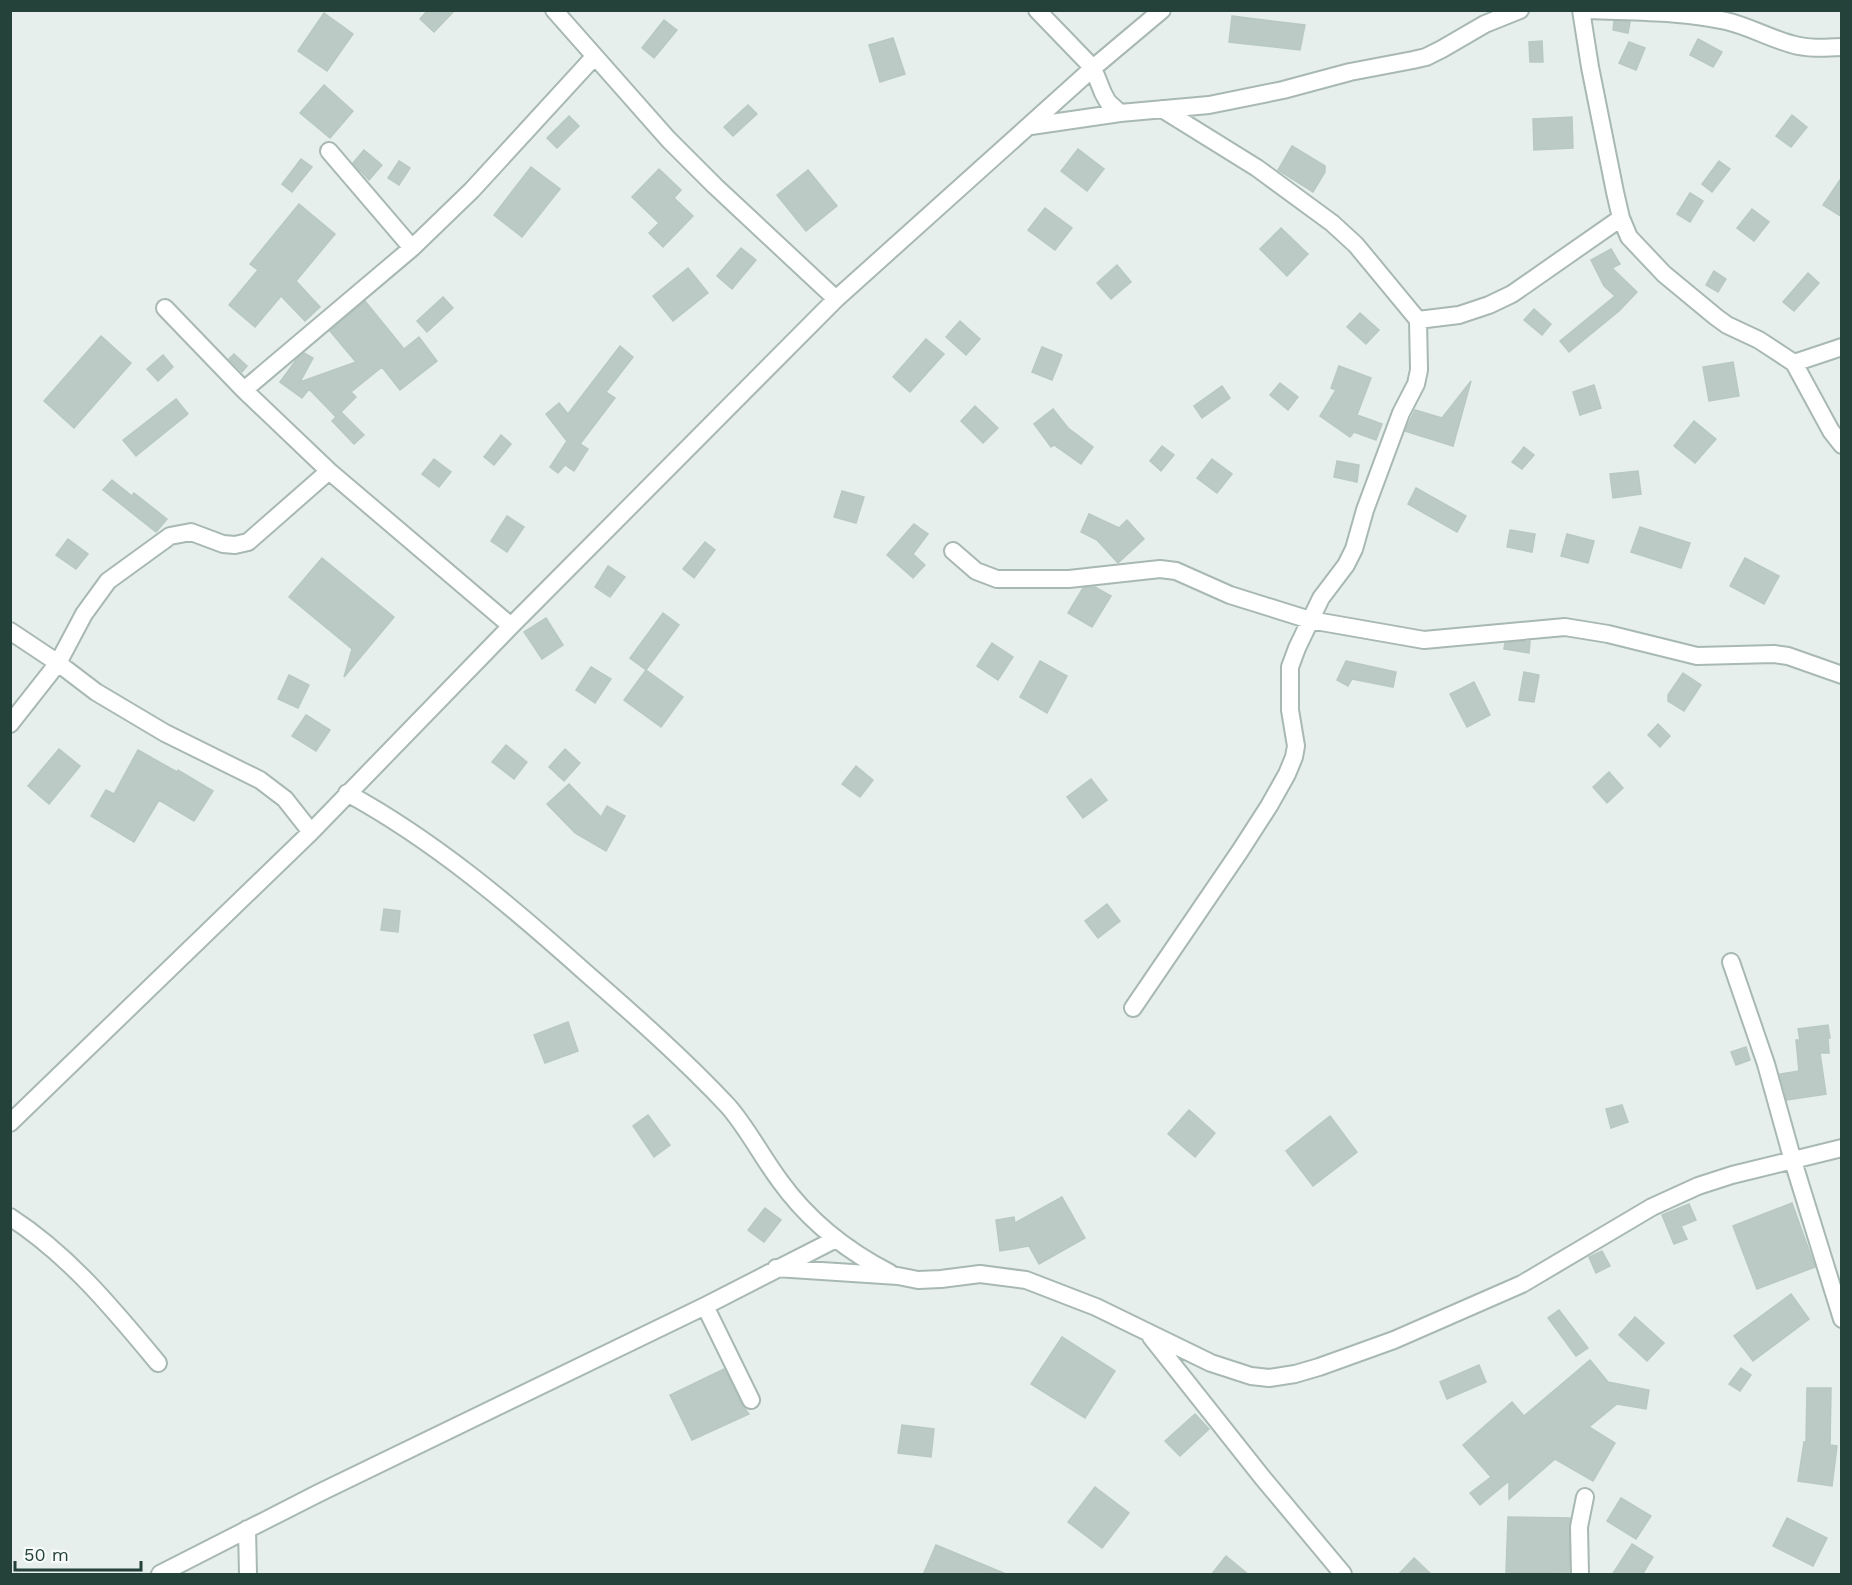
<svg xmlns="http://www.w3.org/2000/svg" width="1852" height="1585" font-family="'Work Sans',sans-serif">
<style>
.building{fill:#bbcac4;stroke:#b8c9c2;stroke-width:1.5}
.lines{fill:none;stroke-linecap:round;stroke-linejoin:round}
.minor-casing{stroke:#a8b8b2;stroke-width:20}
.minor{stroke:#fff;stroke-width:16}
</style>
<rect width="100%" height="100%" fill="#e6efeb"/>
<!-- building -->
<path class="building" d="M428,10H455L434,32L420,19Z
M324,13L353,34L327,71L298,51Z
M1232,16L1305,25L1300,50L1229,42Z
M664,20L677,30L654,58L642,48Z
M1614,21L1630,22L1628,33L1613,30Z
M893,38L905,74L880,82L869,45Z
M1698,39L1722,52L1713,67L1690,55Z
M1542,41L1543,62H1530L1529,42Z
M1629,42L1645,48L1636,70L1619,63Z
M324,85L353,111L330,138L300,113Z
M748,105L757,114L733,136L724,127Z
M1792,115L1807,127L1791,147L1776,136Z
M569,116L579,126L557,148L547,138Z
M1572,117L1573,148L1534,150L1533,119Z
M1292,146L1325,166V172L1313,192L1278,170Z
M1078,149L1104,169L1087,191L1061,171Z
M364,150L382,165L369,180L353,163Z
M301,159L312,167L292,192L282,184Z
M399,161L410,168L399,185L388,178Z
M1719,161L1730,169L1712,192L1702,184Z
M531,167L560,189L522,237L494,215Z
M659,169L681,190L674,198L693,216L663,247L649,233L659,223L632,197Z
M808,170L837,206L806,231L777,195Z
M1842,177V217L1823,205Z
M1690,193L1703,201L1690,222L1677,214Z
M299,204L335,234L296,281L320,307L305,321L281,296L255,327L229,305L258,270L250,264Z
M1045,208L1072,228L1055,250L1028,230Z
M1752,209L1769,222L1754,241L1737,228Z
M1281,228L1308,254L1287,276L1260,249Z
M741,248L756,260L732,289L717,276Z
M1611,249L1620,264L1612,268L1637,292L1619,311L1569,352L1560,341L1615,296L1604,286L1591,260Z
M1117,265L1131,282L1111,299L1097,283Z
M688,268L708,293L673,321L653,296Z
M1714,271L1726,279L1718,292L1706,285Z
M1808,273L1819,283L1794,311L1783,302Z
M443,297L453,308L427,332L417,321Z
M365,301L404,349L419,337L437,361L400,390L382,367L351,392L356,397L336,417L309,389L302,398L280,382L296,360L304,353L313,358L300,382L356,362L330,331Z
M1534,309L1551,324L1542,335L1524,320Z
M1360,313L1379,330L1366,344L1347,327Z
M960,321L980,339L966,355L946,337Z
M101,336L131,363L74,428L44,401Z
M926,339L944,354L910,392L893,377Z
M620,346L633,357L606,392L615,398L580,444L588,449L574,471L565,465L558,473L550,467L567,441L546,414L559,403L568,414Z
M1042,347L1062,355L1052,380L1032,372Z
M234,354L247,366L242,372L229,359Z
M163,355L173,367L158,381L147,369Z
M1733,362L1739,396L1709,401L1703,367Z
M1339,366L1371,378L1357,415L1382,424L1376,440L1354,432L1350,437L1320,416L1336,390L1331,388Z
M1471,381L1453,446L1405,431L1415,410L1442,418Z
M1280,383L1298,397L1288,410L1270,395Z
M1594,385L1601,408L1580,415L1573,392Z
M1222,386L1230,398L1202,418L1194,406Z
M176,399L188,414L136,456L123,440Z
M975,406L998,428L983,443L961,421Z
M1053,409L1068,428L1093,447L1081,464L1054,445L1051,447L1034,424Z
M341,412L364,435L354,444L332,421Z
M1694,421L1716,439L1695,463L1674,446Z
M501,435L511,444L494,465L484,457Z
M1162,446L1174,455L1161,471L1150,461Z
M1524,447L1534,455L1522,469L1512,462Z
M434,459L451,472L439,487L422,474Z
M1212,459L1232,474L1217,493L1197,478Z
M1337,461L1359,465L1357,482L1334,477Z
M1638,471L1641,494L1613,498L1610,474Z
M112,480L132,496L134,493L167,519L156,532L103,490Z
M1416,488L1466,516L1457,532L1408,504Z
M842,491L864,497L856,523L834,517Z
M1089,514L1119,528L1127,520L1144,539L1118,563L1097,540L1081,532Z
M507,516L524,527L507,552L491,541Z
M914,524L928,534L913,554L925,565L913,578L887,555Z
M1640,527L1690,543L1681,568L1631,552Z
M1510,530L1535,534L1532,552L1507,547Z
M1567,534L1594,541L1588,563L1561,556Z
M68,539L88,554L76,569L56,555Z
M705,542L715,550L694,578L683,569Z
M322,558L394,617L344,677L352,649L289,597Z
M1745,558L1779,576L1764,604L1730,586Z
M608,566L625,577L610,597L595,587Z
M1095,587L1111,596L1092,627L1068,613L1083,588Z
M663,613L679,625L646,670L630,658Z
M546,618L563,645L542,659L524,632Z
M1530,641L1529,653L1504,649L1505,643Z
M992,643L1013,657L998,680L977,666Z
M1040,661L1067,676L1047,713L1020,697Z
M1346,661L1396,672L1393,687L1352,679L1348,686L1337,680Z
M591,667L611,679L595,703L576,690Z
M646,670L683,697L661,727L624,700Z
M1524,672L1539,675L1534,702L1519,700Z
M1683,673L1701,685L1684,711L1668,701V695Z
M289,675L309,685L298,708L278,699Z
M1474,682L1490,715L1467,727L1450,694Z
M306,715L330,730L316,751L292,736Z
M1658,724L1670,736L1660,747L1648,735Z
M506,745L527,762L514,779L492,762Z
M59,749L80,766L49,804L28,786Z
M565,749L580,763L564,781L549,767Z
M138,750L177,772L178,770L213,791L194,821L159,800L134,842L91,816L106,790L114,794Z
M856,766L873,780L860,797L842,784Z
M1609,772L1623,788L1607,803L1593,787Z
M1091,779L1107,800L1083,818L1067,797Z
M569,784L601,817L607,806L625,816L606,851L575,833L547,804Z
M1107,904L1120,921L1098,938L1085,921Z
M384,909L400,911L398,932L381,930Z
M568,1022L578,1051L545,1063L534,1035Z
M1828,1025L1830,1038H1828L1829,1053H1820L1826,1094L1787,1100L1780,1074L1799,1071L1796,1040H1800L1798,1029Z
M1746,1047L1750,1060L1736,1065L1731,1052Z
M1622,1105L1628,1122L1611,1128L1606,1109Z
M1189,1110L1215,1133L1195,1157L1168,1134Z
M648,1115L670,1145L654,1157L633,1126Z
M1330,1116L1357,1152L1313,1186L1286,1151Z
M1062,1197L1085,1238L1039,1264L1029,1246L1000,1251L996,1220L1014,1217L1015,1223Z
M1792,1203L1815,1267L1757,1289L1733,1226Z
M1689,1204L1696,1220L1681,1226L1687,1239L1674,1244L1662,1215Z
M765,1208L781,1220L764,1242L748,1230Z
M1602,1251L1610,1266L1596,1273L1589,1257Z
M1791,1294L1809,1319L1753,1361L1734,1336Z
M1559,1310L1588,1348L1576,1356L1548,1318Z
M1635,1317L1664,1343L1647,1361L1619,1335Z
M1062,1337L1115,1371L1085,1418L1031,1384Z
M1590,1360L1608,1382L1649,1390L1646,1409L1617,1404L1589,1427L1615,1443L1593,1481L1555,1459L1509,1499V1481L1480,1505L1470,1493L1491,1477L1463,1445L1512,1402L1524,1416Z
M1479,1365L1486,1382L1447,1399L1440,1382Z
M1741,1368L1751,1375L1740,1391L1729,1384Z
M724,1369L742,1405L749,1414L692,1440L670,1395Z
M1807,1388H1831L1830,1445L1837,1446L1832,1486L1798,1481L1804,1442H1806Z
M1195,1414L1209,1429L1180,1456L1165,1441Z
M902,1425L934,1429L931,1457L898,1453Z
M1095,1487L1129,1513L1102,1548L1068,1522Z
M1621,1498L1651,1516L1636,1539L1607,1521Z
M1508,1517L1570,1518L1569,1574L1506,1572Z
M1787,1518L1827,1538L1813,1566L1773,1546Z
M1632,1544L1653,1557L1642,1575H1612Z
M936,1545L1006,1574V1575H923Z
M1226,1556L1249,1575H1211Z
M1414,1558L1432,1575H1398Z"/>
<g class="lines">
<!-- minor casing -->
<g class="minor-casing">
<path id="minor" d="M554,10L668,139L715,186L836,299
M1037,10L1093,68L1103,93L1108,102L1120,113
M1581,10L1590,67L1615,192L1621,218L1629,237L1664,274L1716,317L1727,325L1759,340L1794,363L1831,431L1842,445
M1588,10C1634,12 1681,11 1726,21C1748,26 1769,38 1791,44C1807,49 1825,48 1842,47
M1031,126L1120,113L1209,105L1283,90L1350,72L1413,60L1426,57L1442,49L1485,24L1520,10
M329,151L412,248
M165,308L244,390L329,471L511,626
M1418,320L1459,315L1489,305L1512,294L1621,218
M1794,363L1842,347
M244,390L412,248L472,190L594,57
M953,551L976,571L997,579H1069L1160,569L1176,571L1230,595L1310,620L1424,640L1565,627L1608,634L1697,656L1774,654L1788,656L1842,675
M10,631L58,663L96,692L165,733L260,780L285,799L311,832
M10,724L58,663L84,614L108,581L170,536L191,532L223,544L235,545L248,542L329,471
M347,793C435,841 511,906 586,973C634,1015 684,1059 728,1106C748,1129 762,1157 780,1181C808,1220 847,1251 890,1273
M1731,962L1766,1064L1793,1161L1842,1319
M1133,1008L1240,851L1269,806L1287,774L1294,757L1296,746L1290,710V667L1297,648L1321,598L1346,565L1354,549L1365,510L1401,413L1416,384L1419,370L1418,320L1356,245L1332,223L1257,168L1162,109
M10,1123L311,832L511,626L836,299L1093,68L1162,10
M10,1217C69,1255 114,1310 158,1363
M776,1268L898,1276L918,1280L941,1279L980,1274L1026,1280L1096,1307L1211,1363L1251,1376L1269,1378L1295,1374L1319,1367L1394,1340L1522,1284L1652,1207L1698,1186L1732,1175L1842,1148
M705,1306L751,1400
M1151,1337L1262,1477L1343,1574
M247,1529L248,1574
M160,1574L319,1493L705,1306L836,1239
M1580,1574L1579,1527L1585,1497"/>
</g>
<!-- minor -->
<use href="#minor" class="minor"/>
</g>
<!-- border -->
<rect width="1852" height="1585" fill="none" stroke="#24423a" stroke-width="24"/>
<!-- scale -->
<path d="M15 1561v9h126v-9" fill="none" stroke="#24423a" stroke-width="3"/>
<text x="24" y="1561" font-size="18" fill="#24423a" stroke="#f7fbf9" stroke-width="4.5" paint-order="stroke">50 m</text>
</svg>
